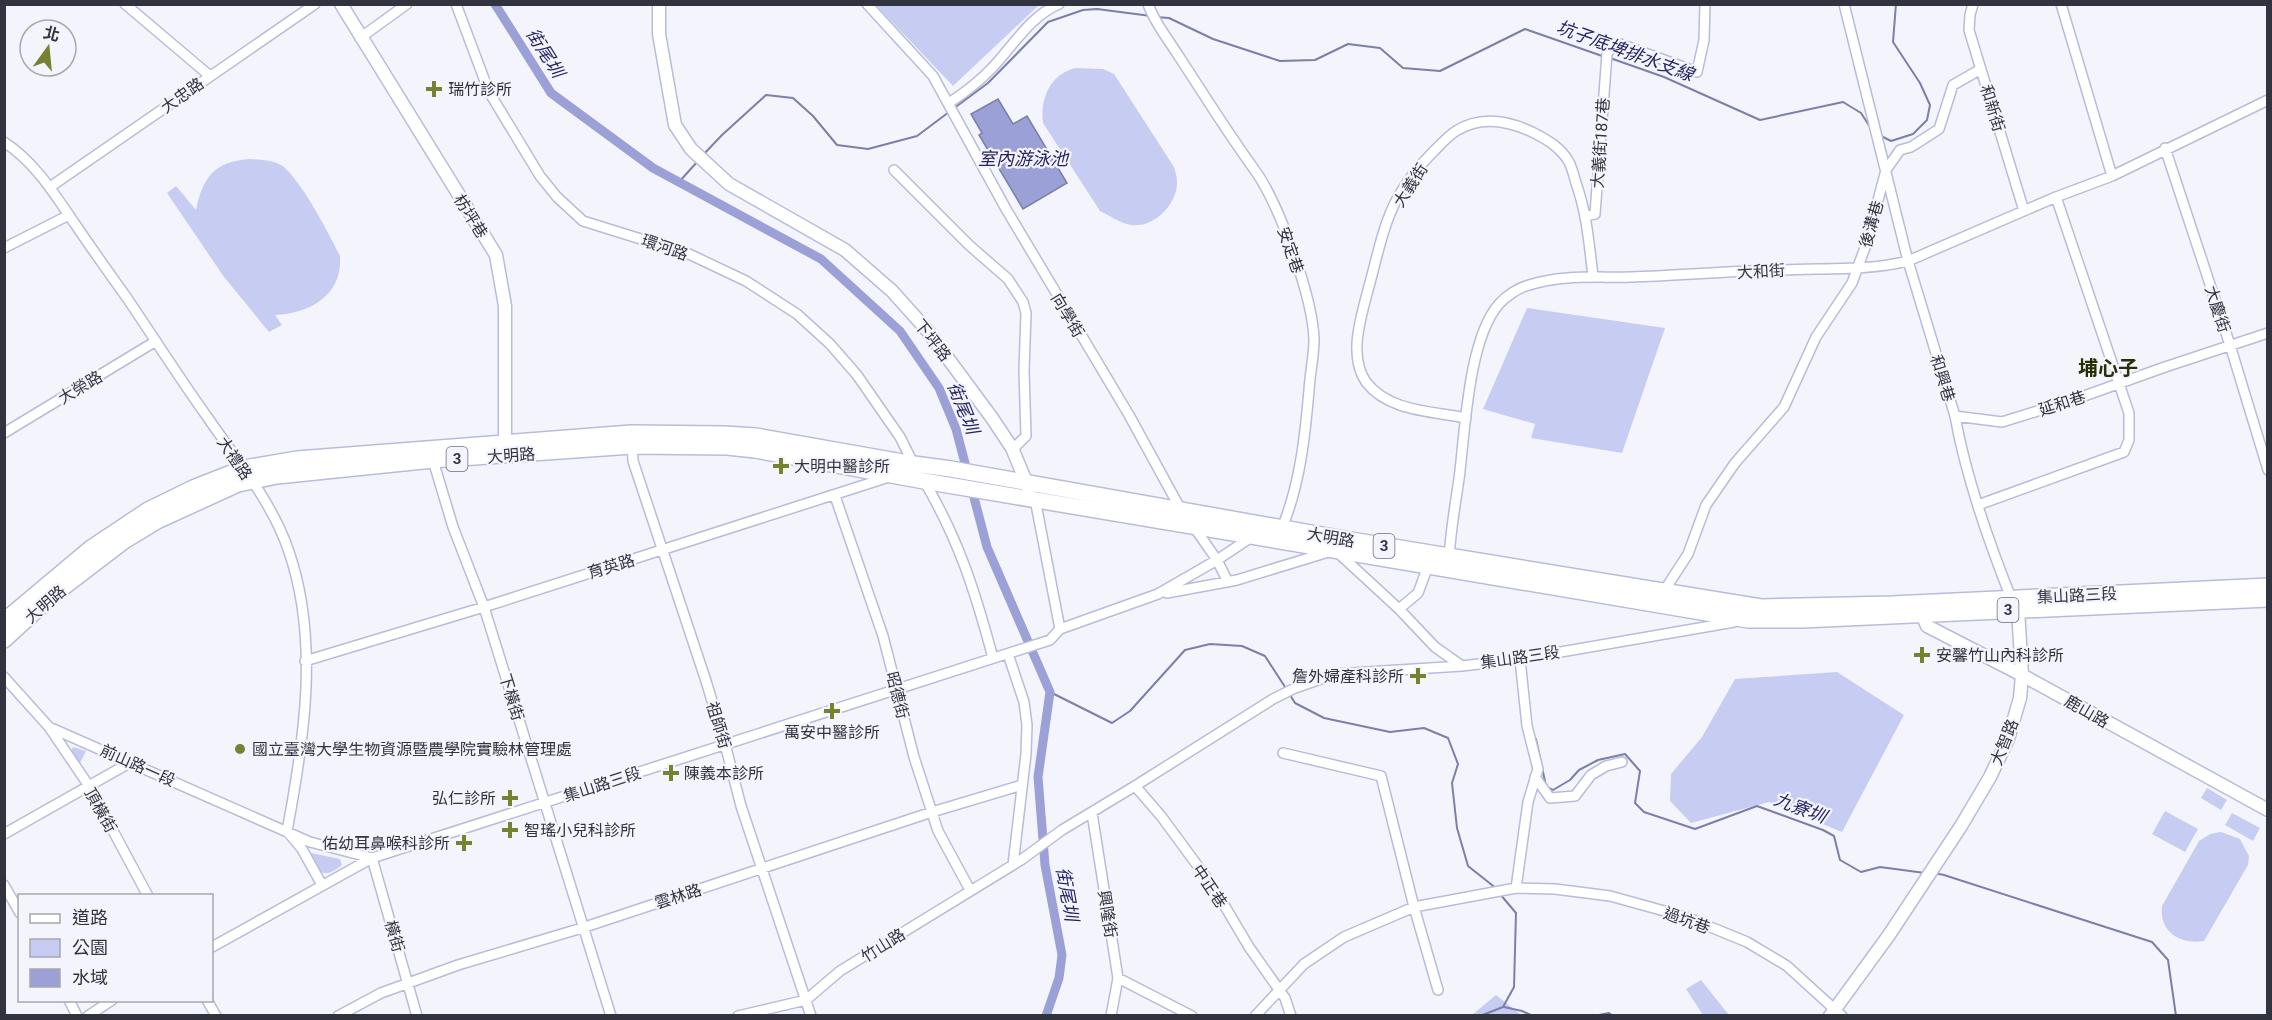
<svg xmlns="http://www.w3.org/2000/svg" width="2272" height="1020" font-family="Roboto,'Noto Sans TC',sans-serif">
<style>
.green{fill:#c7ccf3}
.water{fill:#9ba0d6;stroke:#7b7fa9;stroke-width:1.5}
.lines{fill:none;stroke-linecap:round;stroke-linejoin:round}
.stream{stroke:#7b7fa9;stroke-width:2}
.canal{stroke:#9ba0d6;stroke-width:9}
.minor-casing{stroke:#b8bcdb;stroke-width:12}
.tertiary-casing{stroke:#b8bcdb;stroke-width:15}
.primary-casing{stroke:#b8bcdb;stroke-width:18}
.minor{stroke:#fff;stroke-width:9}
.tertiary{stroke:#fff;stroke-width:12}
.primary{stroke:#fff;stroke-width:15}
.poi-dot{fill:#768230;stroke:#f4f5fc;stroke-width:2}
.labels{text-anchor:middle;stroke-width:4.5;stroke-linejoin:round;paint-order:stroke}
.shield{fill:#f4f5fc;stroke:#6c6d78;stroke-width:1.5}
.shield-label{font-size:15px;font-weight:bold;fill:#31333f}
.poi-label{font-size:16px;fill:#31333f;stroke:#f4f5fc;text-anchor:start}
.street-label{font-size:16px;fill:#31333f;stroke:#f4f5fc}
.water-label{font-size:18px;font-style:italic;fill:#262463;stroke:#f4f5fc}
.quarter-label{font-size:20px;font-weight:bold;fill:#282e05;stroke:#f4f5fc}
</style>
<rect width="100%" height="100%" fill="#f4f5fc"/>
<!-- green -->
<path class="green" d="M1036,4L1038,6L953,86L876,5Z
M1075,68L1103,69L1114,74L1174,167C1175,171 1177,176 1177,181C1178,204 1154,228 1131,225C1120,223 1110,216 1100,211L1043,123C1040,98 1050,75 1075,68Z
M249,159C261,160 276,160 285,168C303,184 329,234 340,256C343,295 310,314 275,315L282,325L269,332L224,277L167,193L176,186L196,210C203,177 214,162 249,159Z
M1527,308L1665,328L1622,453L1531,438L1535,424L1483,409Z
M1837,672L1904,715L1842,832L1769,802L1691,823L1670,801L1671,774L1702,737L1735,679Z
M73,747L86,751L79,765L71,752Z
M2207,788L2227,800L2221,810L2201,798Z
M2165,811L2198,829L2185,852L2152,834Z
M2232,813L2260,828L2253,841L2225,825Z
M2221,832L2240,839L2249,856L2248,865L2204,941C2180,945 2159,932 2162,906L2199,841L2210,834Z
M311,853L340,859L342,865C326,879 314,875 311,853Z
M1701,980L1729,1015H1703L1686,989Z
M1496,995L1520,1014L1526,1015H1472Z"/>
<!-- water -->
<path class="water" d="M998,99L1013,124L1027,116L1067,183L1023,209L979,135L982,133L971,114Z"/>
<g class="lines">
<!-- stream -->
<path class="stream" d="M1156,17L1169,18L1213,39L1280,61L1315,60L1348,44L1380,48L1403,68L1440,71L1525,29L1605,57
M1610,58L1664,77L1760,120L1843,102L1861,113L1872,130
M953,109L988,83L1048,22L1083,10L1097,9L1151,16
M1881,136L1891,141L1913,134L1927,120L1930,105L1920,83L1893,42L1896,4
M703,155L722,135L766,95L793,98L813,116L837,145L868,149L917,136L949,112
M679,182L697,162
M1050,692L1112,723L1130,711L1185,650L1210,644L1242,646L1265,656L1287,690
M1290,695L1295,703L1324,718L1390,732L1424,728L1448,738L1458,764L1452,783L1457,828L1468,866L1497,889
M1536,739L1546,786L1553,790L1570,780L1579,770L1598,760L1625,754L1640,771L1635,803L1644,812L1695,829L1757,806L1823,830L1834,836L1840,860L1861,872L1880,867L1925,873
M1934,873L1944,875L2152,942L2168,960L2176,1016
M1504,1007L1522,1011L1533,1016
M1480,1016L1503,1007L1514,987L1516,913L1500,894
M1594,1016L1609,1013L1613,1016"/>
<!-- canal -->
<path class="canal" d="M495,4L551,93L653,168L821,259L900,331L939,388L956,429L987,547L1050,692L1038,777L1045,865L1062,955L1059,978L1046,1016"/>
<!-- minor casing -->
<g class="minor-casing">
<path id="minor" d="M125,4L210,76
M456,4L489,92L540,176L557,197L583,221L689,254L746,281L797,314L830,344L857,375L900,437L914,465
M867,4L933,76L1006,209L1129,415L1181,510
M1148,4C1154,22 1168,39 1178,55C1203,93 1227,132 1254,169C1279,203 1313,298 1314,340C1314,356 1310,373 1309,390C1305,437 1300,484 1282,528L1277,529
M1844,4L1908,261L1955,416C1966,478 1988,540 2011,598
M1973,4L1970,15L1969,30L2024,211
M2061,4L2112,176
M360,38L407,4
M949,103C964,93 979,82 992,68C1013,46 1030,16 1059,4
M4,142C35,162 55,195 75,224C92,249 109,273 127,298C154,338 180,379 208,418C236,459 272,502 288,549C320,639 304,741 287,831L302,849L322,885
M2165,148L2230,345L2268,470
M894,170L969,245L1008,279L1023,302L1026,313L1024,371L1026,436L1013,449
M50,187L315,4
M1586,216L1595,214L1607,54L1612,46L1620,44L1697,72L1704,40L1705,4
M4,248L69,215
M1955,416L2002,422L2073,400L2165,367L2268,333
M1466,418C1432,411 1389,412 1366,382C1348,356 1361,317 1368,290C1376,262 1383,224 1397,199C1406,182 1420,165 1433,152C1440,145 1448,136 1456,131C1481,115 1510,121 1534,133C1548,140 1561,148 1569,162C1572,168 1574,176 1576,183C1587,214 1589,244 1593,276
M4,433L156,341
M632,442L633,461L706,681L725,744L741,806L811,1016
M432,457L453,527L484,607L611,1016
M923,479C959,540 975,591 993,658
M835,496L883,636L914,757L938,831L970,890
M1035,499L1060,629
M1978,505L2124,452L2129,440V413L2056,197
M1194,527L1217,560L1228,582
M1449,560C1450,534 1455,506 1459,479C1465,433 1468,339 1499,304C1506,296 1518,288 1529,285C1562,274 1599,278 1632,277C1682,275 1732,271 1782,270C1825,268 1867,271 1908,261L2056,197L2112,176L2268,100
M1664,591L1688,554L1706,505L1735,463L1784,407L1816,337L1852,283L1867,242L1886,170L1900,150L1911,147L1939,129L1953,85L1981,69
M1167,593L1237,580L1335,550L1399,609L1435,647L1462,666L1520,659L1734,622
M1399,609L1418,593L1428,566
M1008,654L1024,702L1027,725L1026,754L1013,865
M305,661L484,607L889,477
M4,677L49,727L310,842L372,858L417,1016
M49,727L89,786L148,896
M1283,753L1381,776L1414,907L1438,990
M1535,777L1550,798L1575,796L1591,775L1606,766L1622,762
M1135,786L1161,816L1214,888L1249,947L1285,998L1291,1016
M1092,813L1118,978L1111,1016
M4,834L131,762
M4,885L20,913
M1516,888L1528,802L1538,769L1527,726L1520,659
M212,947L372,858L1050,640L1060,629L1158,594L1217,560L1253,536
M1118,978L1192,1016
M69,1000L77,1016
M207,1000L216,1016
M88,1016L112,1000
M338,1016L381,993L458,965L582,928L932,812L1022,785
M738,1016L806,1000L840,971L1021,860L1062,830L1135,786L1273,699L1295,688L1335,674L1462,666
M1255,1016L1304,964L1344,937L1414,907L1516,888L1555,889L1610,896L1686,917L1747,942L1787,966L1842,1016"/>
</g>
<!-- tertiary casing -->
<g class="tertiary-casing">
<path id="tertiary" d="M341,4L496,255L505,306V442L507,450
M659,4V34L675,125L691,149L729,184L845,250L892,291L927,330L992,418L1012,448L1029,489
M1920,609L1927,626L2022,675L2268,810
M1830,1016L1889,935L1961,826L1990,777L2008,739L2020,698L2022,675L2018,610L2014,604"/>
</g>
<!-- primary casing -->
<g class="primary-casing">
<path id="primary" d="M4,621L91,548L148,510L193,488L244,468L297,459L631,433L724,434L756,436L914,464L951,469L1339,538L1761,607L1892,604L2268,586
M4,640L52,596L124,541L157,521L238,484L277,476L433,460L632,446L727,447L755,450L924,481L1748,620H1802L2268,599"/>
</g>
<!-- minor -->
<use href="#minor" class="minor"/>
<!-- tertiary -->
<use href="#tertiary" class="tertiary"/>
<!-- primary -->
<use href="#primary" class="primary"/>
</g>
<!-- markers -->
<g class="poi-dot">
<path d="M431 80h6v6h6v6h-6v6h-6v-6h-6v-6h6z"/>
<path d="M778 457h6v6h6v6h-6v6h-6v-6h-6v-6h6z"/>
<path d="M1919 646h6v6h6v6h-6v6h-6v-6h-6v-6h6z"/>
<path d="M1415 667h6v6h6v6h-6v6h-6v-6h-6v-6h6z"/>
<path d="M829 702h6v6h6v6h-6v6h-6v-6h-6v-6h6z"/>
<circle cx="240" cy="749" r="6"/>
<path d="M668 764h6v6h6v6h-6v6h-6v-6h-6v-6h6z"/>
<path d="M507 789h6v6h6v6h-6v6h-6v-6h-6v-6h6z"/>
<path d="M507 821h6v6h6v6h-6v6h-6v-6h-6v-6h6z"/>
<path d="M461 834h6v6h6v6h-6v6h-6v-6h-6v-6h6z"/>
</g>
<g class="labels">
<!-- shield labels -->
<g class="shield">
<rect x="446.5" y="447" width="21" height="24" rx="4.5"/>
<rect x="1373.5" y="534" width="21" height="24" rx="4.5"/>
<rect x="1997.5" y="598" width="21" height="24" rx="4.5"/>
</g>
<g class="shield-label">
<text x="457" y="464">3</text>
<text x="1384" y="551">3</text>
<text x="2008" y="615">3</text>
</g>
<!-- poi labels -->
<g class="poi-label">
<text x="448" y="95">瑞竹診所</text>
<text x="794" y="472">大明中醫診所</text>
<text x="1936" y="661">安馨竹山內科診所</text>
<text x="1404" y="682" text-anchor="end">詹外婦產科診所</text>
<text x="832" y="738" text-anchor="middle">萬安中醫診所</text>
<text x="252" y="755">國立臺灣大學生物資源暨農學院實驗林管理處</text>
<text x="684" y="779">陳義本診所</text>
<text x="496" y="804" text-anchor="end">弘仁診所</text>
<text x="524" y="836">智瑤小兒科診所</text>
<text x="450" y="849" text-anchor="end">佑幼耳鼻喉科診所</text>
</g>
<!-- street labels -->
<g class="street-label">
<text transform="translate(182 95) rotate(-35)" y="6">大忠路</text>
<text transform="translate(1993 108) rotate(73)" y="6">和新街</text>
<text transform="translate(1600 143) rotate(-86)" y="6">大義街187巷</text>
<text transform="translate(1410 185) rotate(-57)" y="6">大義街</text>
<text transform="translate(471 216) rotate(58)" y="6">枋坪巷</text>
<text transform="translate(1871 224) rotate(-74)" y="6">後溝巷</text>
<text transform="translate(665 247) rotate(19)" y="6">環河路</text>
<text transform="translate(1291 250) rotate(71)" y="6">安定巷</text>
<text transform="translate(1761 271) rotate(-3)" y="6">大和街</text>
<text transform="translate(2218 309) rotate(72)" y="6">大慶街</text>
<text transform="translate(1068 315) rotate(59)" y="6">向學街</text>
<text transform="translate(933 340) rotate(52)" y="6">下坪路</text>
<text transform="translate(1943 378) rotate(73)" y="6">和興巷</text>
<text transform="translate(80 387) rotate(-31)" y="6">大榮路</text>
<text transform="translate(2062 403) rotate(-18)" y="6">延和巷</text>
<text transform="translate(511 455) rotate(-4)" y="6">大明路</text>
<text transform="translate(235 458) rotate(56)" y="6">大禮路</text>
<text transform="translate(1331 537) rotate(10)" y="6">大明路</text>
<text transform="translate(611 566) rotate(-17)" y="6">育英路</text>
<text transform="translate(2077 595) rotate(-3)" y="6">集山路三段</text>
<text transform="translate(45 604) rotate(-41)" y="6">大明路</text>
<text transform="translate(1520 657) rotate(-8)" y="6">集山路三段</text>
<text transform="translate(898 695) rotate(76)" y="6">昭德街</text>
<text transform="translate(512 697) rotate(73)" y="6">下橫街</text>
<text transform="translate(2087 711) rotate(30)" y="6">鹿山路</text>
<text transform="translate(719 725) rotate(73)" y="6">祖師街</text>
<text transform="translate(2004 742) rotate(-68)" y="6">大智路</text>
<text transform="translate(138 765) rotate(24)" y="6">前山路一段</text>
<text transform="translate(602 784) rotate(-18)" y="6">集山路三段</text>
<text transform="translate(101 810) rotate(61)" y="6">頂橫街</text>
<text transform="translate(1210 886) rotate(56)" y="6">中正巷</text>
<text transform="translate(678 896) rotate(-18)" y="6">雲林路</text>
<text transform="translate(1108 914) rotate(81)" y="6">興隆街</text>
<text transform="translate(1687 920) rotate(20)" y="6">過坑巷</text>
<text transform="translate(395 936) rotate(74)" y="6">橫街</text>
<text transform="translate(883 945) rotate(-32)" y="6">竹山路</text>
</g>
<!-- water labels -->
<g class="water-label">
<text transform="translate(1625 51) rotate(20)" y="6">坑子底埤排水支線</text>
<text transform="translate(545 53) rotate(58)" y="6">街尾圳</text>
<text x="1023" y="165">室內游泳池</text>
<text transform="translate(963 408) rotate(68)" y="6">街尾圳</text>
<text transform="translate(1800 808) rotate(21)" y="6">九寮圳</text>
<text transform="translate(1067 894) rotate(80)" y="6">街尾圳</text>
</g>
<!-- quarter labels -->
<g class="quarter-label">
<text x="2108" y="375">埔心子</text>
</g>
</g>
<!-- border -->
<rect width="2272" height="1020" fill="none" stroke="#31333f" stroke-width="12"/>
<!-- legend -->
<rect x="18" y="894" width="195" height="108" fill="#f4f5fc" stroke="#a6a7b0" stroke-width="1.5"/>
<rect x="30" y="914" width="30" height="9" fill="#ffffff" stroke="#a6a7b0" stroke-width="1.5"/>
<text x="72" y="924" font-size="18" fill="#31333f">道路</text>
<rect x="30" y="939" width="30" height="18" fill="#c7ccf3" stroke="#a6a7b0" stroke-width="1.5"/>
<text x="72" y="954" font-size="18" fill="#31333f">公園</text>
<rect x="30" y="969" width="30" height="18" fill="#9ba0d6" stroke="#a6a7b0" stroke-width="1.5"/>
<text x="72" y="984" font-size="18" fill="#31333f">水域</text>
<!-- north arrow -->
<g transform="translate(48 48) rotate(15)"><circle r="28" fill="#f4f5fc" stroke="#a6a7b0" stroke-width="1.5"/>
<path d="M0-4.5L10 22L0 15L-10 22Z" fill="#768230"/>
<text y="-9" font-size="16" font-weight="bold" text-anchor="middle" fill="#31333f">北</text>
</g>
</svg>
